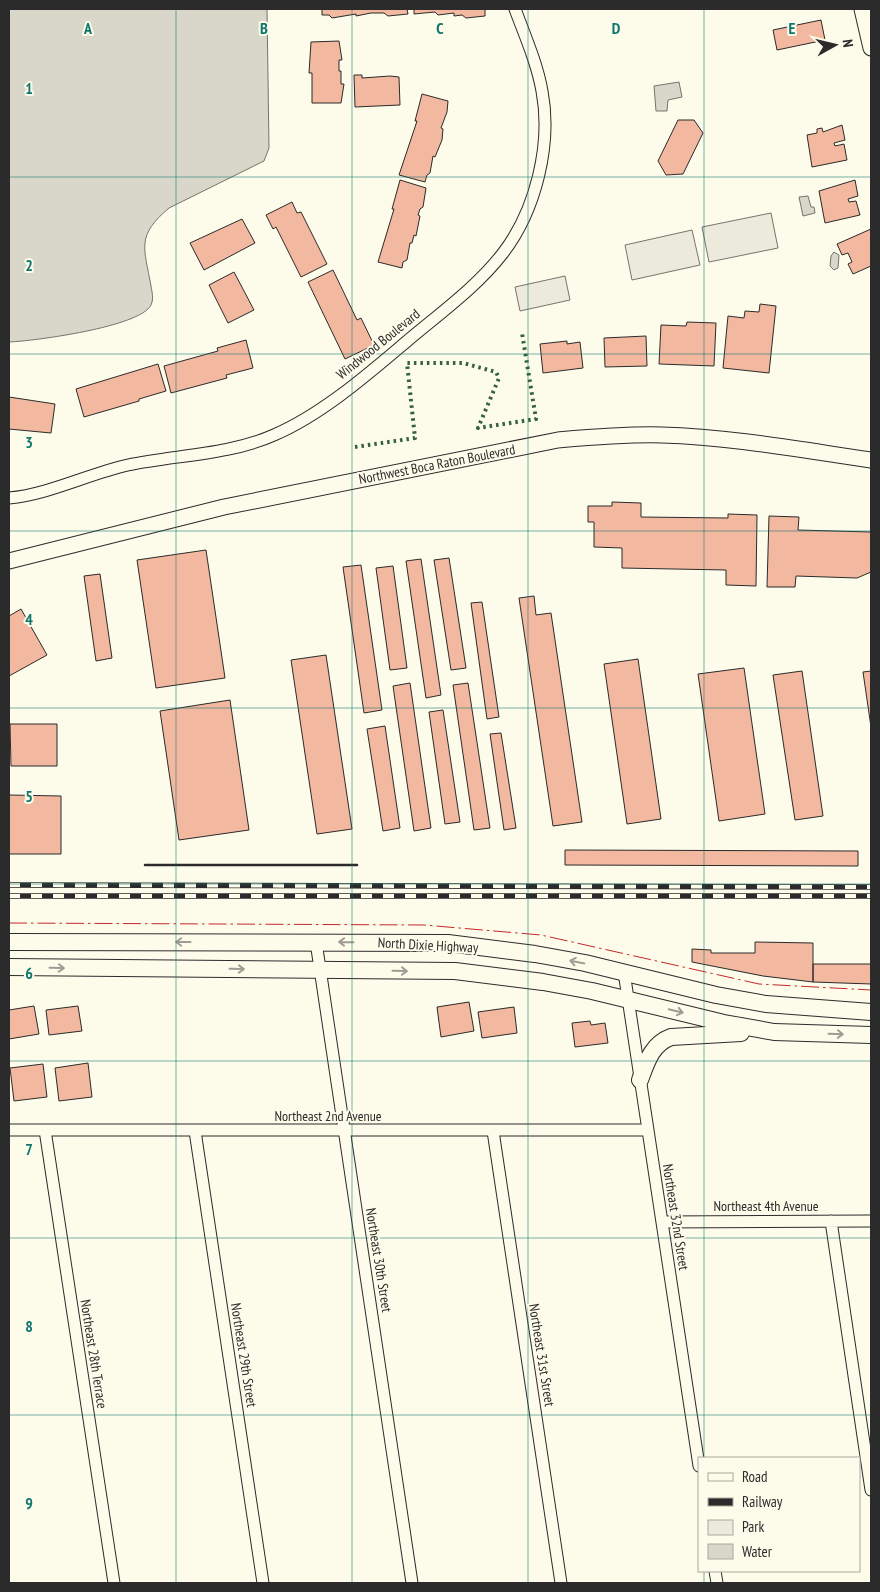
<svg xmlns="http://www.w3.org/2000/svg" width="880" height="1592" font-family="'PT Sans Narrow',sans-serif">
<style>
.green{fill:#ecebdb;stroke:#74746e}
.water{fill:#d8d7c9;stroke:#74746e}
.building{fill:#f2b8a0;stroke:#2b2b2b}
.lines{fill:none;stroke-linecap:round;stroke-linejoin:round}
.minor-casing{stroke:#2b2b2b;stroke-width:13}
.tertiary-casing{stroke:#2b2b2b;stroke-width:17}
.secondary-casing{stroke:#2b2b2b;stroke-width:18}
.minor{stroke:#fdfbea;stroke-width:11}
.tertiary{stroke:#fdfbea;stroke-width:15}
.secondary{stroke:#fdfbea;stroke-width:16}
.rail-casing{stroke:#2b2b2b;stroke-width:5.5}
.rail{stroke:#fdfbea;stroke-width:4;stroke-dasharray:11;stroke-linecap:butt}
.hedge{stroke:#34623c;stroke-width:4;stroke-dasharray:2.5 4;stroke-linecap:butt}
.wall{stroke:#2b2b2b;stroke-width:2.5}
.power{stroke:#c62828;stroke-width:1;stroke-dasharray:18 4 2.5 4;stroke-linecap:butt}
.oneway{stroke:#9e9d94}
.grid{fill:none;stroke:#0f766e;stroke-width:1;stroke-opacity:0.55}
.labels{text-anchor:middle;stroke-width:4;stroke-linejoin:round;paint-order:stroke}
.street-label{font-size:14px;fill:#2b2b2b;stroke:#fdfbea}
.grid-label{font-size:16px;text-anchor:middle;font-weight:bold;fill:#0f766e;stroke:#fdfbea;stroke-width:4;stroke-linejoin:round;paint-order:stroke}
</style>
<rect width="100%" height="100%" fill="#fdfbea"/>
<!-- green -->
<path class="green" d="M771,213L778,248L709,262L702,227Z
M692,230L700,265L632,280L625,245Z
M565,276L570,300L520,311L515,287Z"/>
<!-- water -->
<path class="water" d="M9,9H267L269,148L264,161L169,208C136,236 144,247 151,286C152,293 154,298 151,305C140,327 34,341 9,342Z
M679,82L682,97L668,100L667,111H656L654,86Z
M808,196L811,207H814L815,213L803,216L799,197Z
M834,252L839,255L838,268L834,270L830,266L831,256Z"/>
<!-- building -->
<path class="building" d="M322,9H407L408,14L388,16L384,13H371L356,16V14L332,18L329,15H322Z
M414,9H485V16L466,18L462,15L454,16V13L438,15L435,12L414,14Z
M821,20L825,40L777,50L773,30Z
M339,41L342,60H339V71H341V84H344L341,103H312V73H309L311,42Z
M354,75H362V78L390,76L399,77L400,105L355,107Z
M422,94L448,101L447,112L441,128L443,129L442,140L435,157L433,156L430,173L427,175L425,182L399,175L417,121H415Z
M678,120H694L703,133L683,174L666,175L658,161Z
M842,125L845,140L834,143L835,146L844,144L847,160L812,167L807,135L817,133V129L822,128L823,132Z
M400,180L426,188L423,207L420,209L418,215L420,216L416,236L414,235L412,243H410L407,260L403,262L402,268L378,262L394,209H392Z
M855,180L858,196L848,199L849,202L856,201L860,215L825,223L819,191Z
M292,202L297,213L301,212L327,264L301,277L276,227L273,229L266,215Z
M242,219L255,243L204,270L190,243Z
M871,229V266L853,274L848,264L852,262L848,253L842,255L837,244Z
M333,270L357,320L361,318L374,345L345,359L308,282Z
M234,272L254,310L228,323L209,285Z
M760,304L776,306L769,373L723,368L728,316L744,318L745,311L759,312Z
M687,322L716,323L714,366L659,364L661,325L686,326Z
M646,336L647,366L605,367L604,338Z
M246,340L253,368L226,375L227,378L171,393L164,366L218,351L217,348Z
M567,341V344L580,342L583,368L543,373L540,344Z
M158,364L166,391L139,399V401L84,417L76,389Z
M9,397L55,404L51,433L9,429Z
M612,502L641,503V517L728,518V514L757,515L756,586L726,585V570L622,568V548L594,547V522H588V506H612Z
M769,516L799,517L798,530L871,532V572L857,578L796,576L795,587H767Z
M206,550L225,678L156,688L137,560Z
M449,558L466,668L451,670L434,560Z
M421,559L441,695L426,698L406,561Z
M361,565L382,710L364,713L343,567Z
M393,566L407,668L390,670L376,568Z
M100,574L112,658L96,661L84,576Z
M534,596L536,615L551,613L582,822L553,826L519,598Z
M482,602L499,717L487,719L471,603Z
M21,609L47,655L9,676V616Z
M326,655L352,829L317,834L291,660Z
M638,659L661,819L627,824L604,664Z
M744,668L765,814L719,821L698,674Z
M802,671L823,816L795,820L773,675Z
M871,671V727L863,672Z
M410,683L431,828L414,831L393,686Z
M468,683L490,828L474,830L453,685Z
M230,700L249,830L179,840L160,711Z
M443,710L460,822L445,824L429,712Z
M10,724H57V766H11Z
M385,726L400,828L383,831L367,729Z
M501,733L516,828L504,830L490,734Z
M9,795L61,796V854H9Z
M565,850L858,851V866L565,865Z
M755,942L813,943V982L763,976L692,962V949L711,950V953H755Z
M813,964H871V984L813,982Z
M469,1002L474,1031L441,1037L437,1007Z
M34,1006L39,1034L9,1039V1010Z
M78,1006L82,1031L49,1035L46,1010Z
M514,1007L517,1033L482,1038L478,1012Z
M590,1021L591,1025L605,1023L608,1043L575,1047L572,1023Z
M88,1063L92,1097L59,1101L55,1068Z
M43,1064L47,1097L14,1101L10,1068Z"/>
<g class="lines">
<!-- minor casing -->
<g class="minor-casing">
<path id="minor" d="M9,498C50,494 88,474 128,465C176,455 229,455 274,435C321,415 367,375 406,342C439,314 477,287 503,253C536,210 552,144 542,91C537,63 525,36 515,9
M316,942L412,1583
M624,972L699,1466
M9,1130H648
M45,1130L114,1583
M195,1131L263,1583
M493,1131L561,1583
M831,1221L871,1490
M662,1222L871,1221
M715,1571L717,1583"/>
</g>
<!-- tertiary casing -->
<g class="tertiary-casing">
<path id="tertiary" d="M862,9L871,48
M9,561L224,507L558,440C593,437 627,434 662,435C732,437 802,450 871,460"/>
</g>
<!-- secondary casing -->
<g class="secondary-casing">
<path id="secondary" d="M9,942L448,943L535,954L585,963L716,995L766,1004L871,1012
M9,967L455,971L543,982L592,991L724,1023L774,1032L871,1035
M640,1080C647,1061 652,1044 671,1037L741,1033"/>
</g>
<!-- minor -->
<use href="#minor" class="minor"/>
<!-- tertiary -->
<use href="#tertiary" class="tertiary"/>
<!-- secondary -->
<use href="#secondary" class="secondary"/>
<!-- rail casing -->
<g class="rail-casing">
<path id="rail" d="M9,885L871,887
M9,896H871"/>
</g>
<!-- rail -->
<use href="#rail" class="rail"/>
<!-- hedge -->
<path class="hedge" d="M355,447L415,438L407,363H463L496,372L499,378L478,428L536,419L522,333"/>
<!-- wall -->
<path class="wall" d="M145,865H357"/>
<!-- power -->
<path class="power" d="M9,923L424,925L541,935L759,984L871,990"/>
</g>
<!-- one-way arrows -->
<defs><path id="oneway-shaft" d="M-6 0H5M1.5-3L5.5 0L1.5 3" fill="none" stroke-width="1.6" stroke-linecap="round" stroke-linejoin="round" transform="scale(1.25)"/></defs>
<g class="oneway">
<use href="#oneway-shaft" transform="translate(183 942) rotate(-180)"/>
<use href="#oneway-shaft" transform="translate(346 942) rotate(-179)"/>
<use href="#oneway-shaft" transform="translate(577 962) rotate(-169)"/>
<use href="#oneway-shaft" transform="translate(57 968) rotate(1)"/>
<use href="#oneway-shaft" transform="translate(237 969) rotate(1)"/>
<use href="#oneway-shaft" transform="translate(400 971) rotate(1)"/>
<use href="#oneway-shaft" transform="translate(676 1011) rotate(14)"/>
<use href="#oneway-shaft" transform="translate(836 1034) rotate(2)"/>
</g>
<!-- grid -->
<path class="grid" d="M176,9V1583M352,9V1583M528,9V1583M704,9V1458M9,177H871M9,354H871M9,531H871M9,708H871M9,884H871M9,1061H871M9,1238H871M9,1415H871M704,1571V1583"/>
<g class="labels">
<!-- street labels -->
<g class="street-label">
<text transform="translate(378 344) rotate(-39)" y="5">Windwood Boulevard</text>
<text transform="translate(437 464) rotate(-11)" y="5">Northwest Boca Raton Boulevard</text>
<text transform="translate(428 945) rotate(3)" y="5">North Dixie Highway</text>
<text x="328" y="1121">Northeast 2nd Avenue</text>
<text x="766" y="1211">Northeast 4th Avenue</text>
<text transform="translate(676 1217) rotate(81)" y="5">Northeast 32nd Street</text>
<text transform="translate(379 1260) rotate(81)" y="5">Northeast 30th Street</text>
<text transform="translate(94 1354) rotate(81)" y="5">Northeast 28th Terrace</text>
<text transform="translate(244 1355) rotate(81)" y="5">Northeast 29th Street</text>
<text transform="translate(542 1355) rotate(81)" y="5">Northeast 31st Street</text>
</g>
</g>
<g class="grid-label">
<text x="88" y="34">A</text>
<text x="264" y="34">B</text>
<text x="440" y="34">C</text>
<text x="616" y="34">D</text>
<text x="792" y="34">E</text>
<text x="29" y="94">1</text>
<text x="29" y="271">2</text>
<text x="29" y="448">3</text>
<text x="29" y="625">4</text>
<text x="29" y="802">5</text>
<text x="29" y="979">6</text>
<text x="29" y="1155">7</text>
<text x="29" y="1332">8</text>
<text x="29" y="1509">9</text>
</g>
<!-- border -->
<rect width="880" height="1592" fill="none" stroke="#2b2b2b" stroke-width="20"/>
<!-- legend -->
<rect x="698" y="1457" width="162" height="115" fill="#fdfbea" stroke="#a9a89e"/>
<rect x="708" y="1473" width="25" height="8" fill="#fdfbea" stroke="#a9a89e"/>
<text x="742" y="1482" font-size="15" fill="#2b2b2b">Road</text>
<rect x="708" y="1498" width="25" height="8" fill="#2b2b2b" stroke="#a9a89e"/>
<text x="742" y="1507" font-size="15" fill="#2b2b2b">Railway</text>
<rect x="708" y="1520" width="25" height="15" fill="#ecebdb" stroke="#a9a89e"/>
<text x="742" y="1532" font-size="15" fill="#2b2b2b">Park</text>
<rect x="708" y="1544" width="25" height="15" fill="#d8d7c9" stroke="#a9a89e"/>
<text x="742" y="1557" font-size="15" fill="#2b2b2b">Water</text>
<!-- north arrow -->
<g transform="translate(835 45) rotate(82)" stroke="#fdfbea" stroke-width="4" paint-order="stroke">
<path d="M0-4L9 19L0 12L-9 19Z" fill="#2b2b2b"/>
<text y="-8" font-size="14" font-weight="bold" text-anchor="middle" fill="#2b2b2b">N</text>
</g>
</svg>
